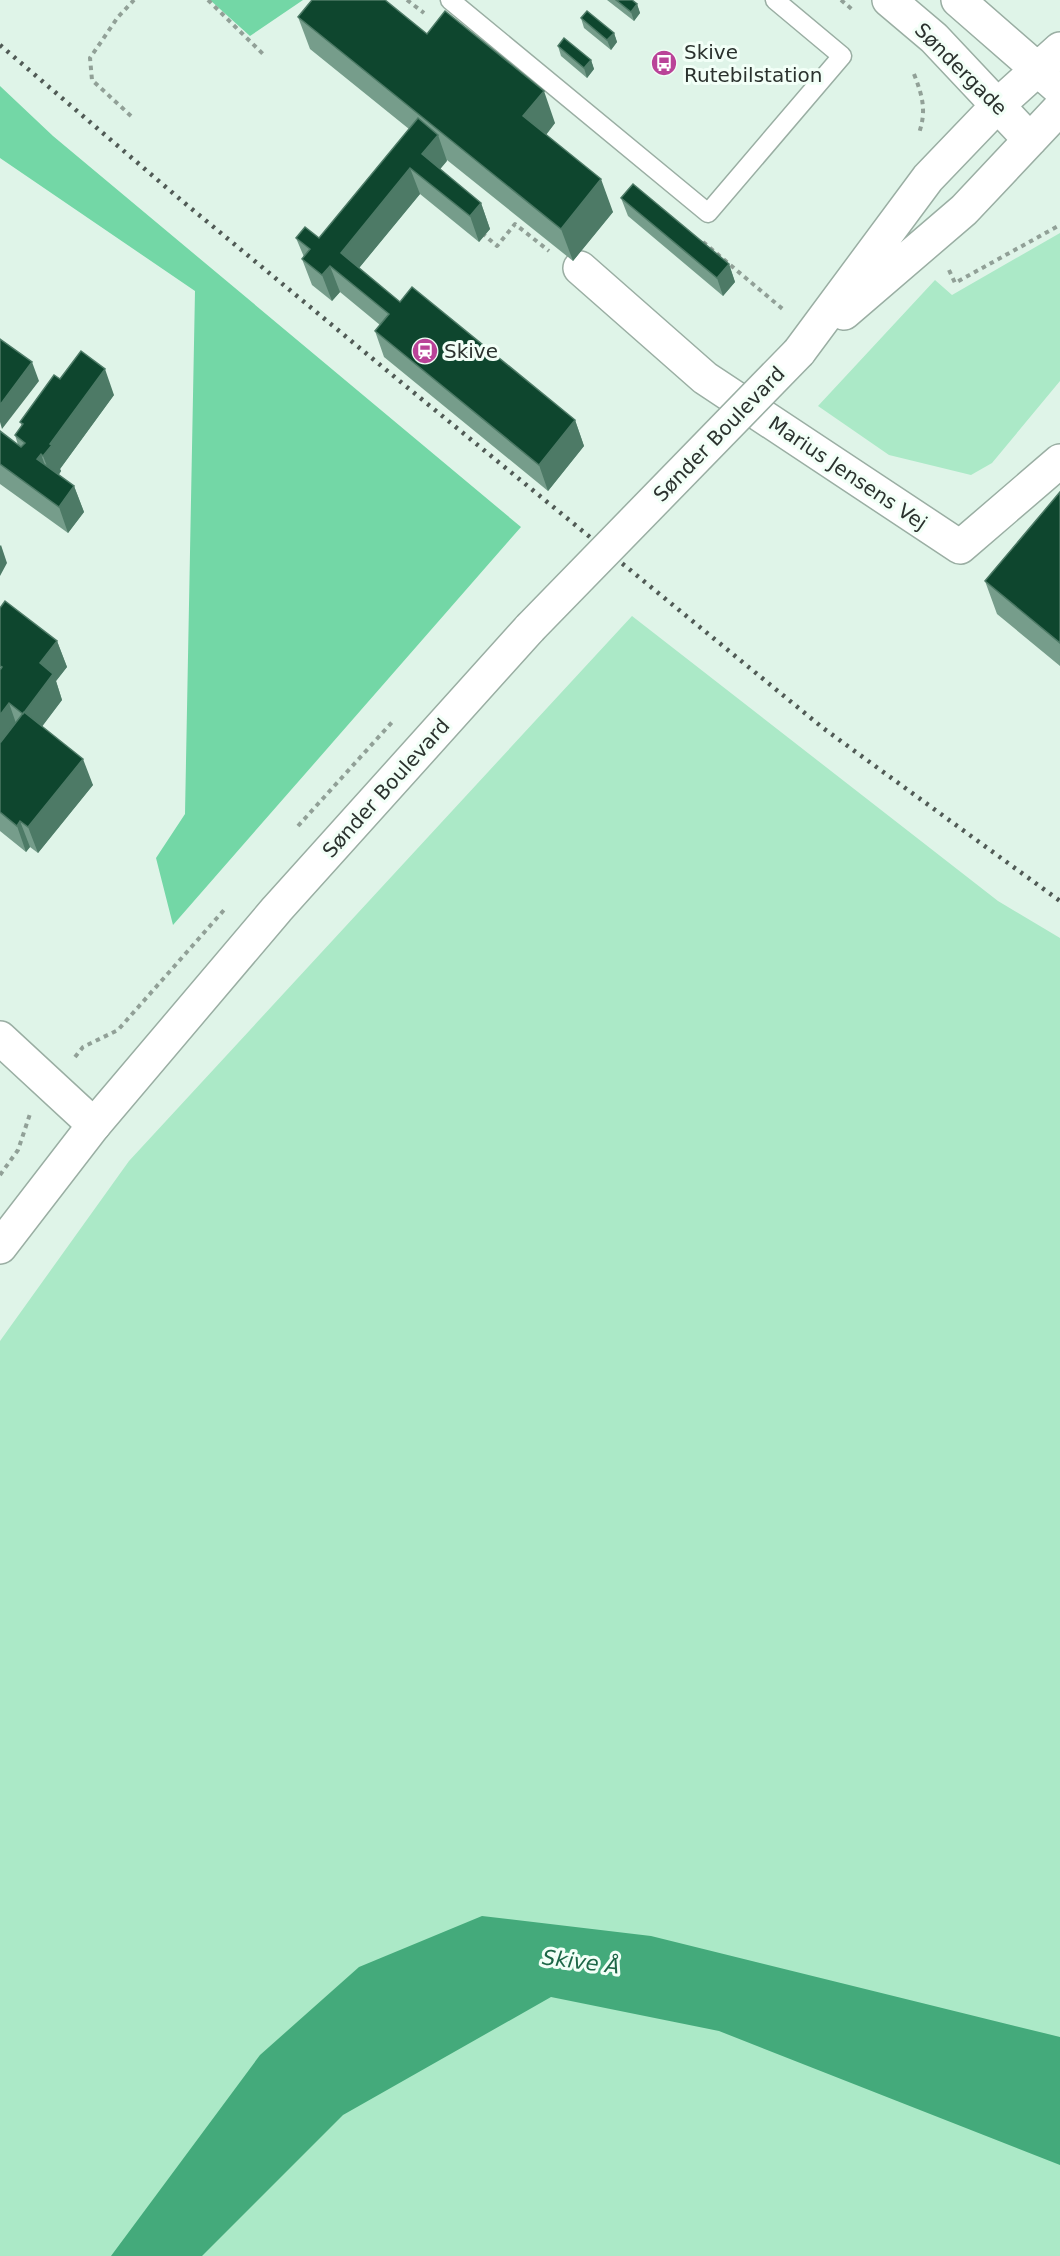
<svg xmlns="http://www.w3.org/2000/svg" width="1060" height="2256" font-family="'DejaVu Sans',sans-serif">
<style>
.green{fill:#abe9c7}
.forest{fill:#73d7a6}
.water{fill:#44aa7b}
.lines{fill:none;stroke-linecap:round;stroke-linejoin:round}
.service-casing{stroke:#9aaea3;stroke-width:21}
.minor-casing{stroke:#9aaea3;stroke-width:36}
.tertiary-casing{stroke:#9aaea3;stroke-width:36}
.path{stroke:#91a097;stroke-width:4;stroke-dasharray:4.5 4.5;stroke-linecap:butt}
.service{stroke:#fff;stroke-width:18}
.minor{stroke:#fff;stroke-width:33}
.tertiary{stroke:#fff;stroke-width:33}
.rail{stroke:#505a55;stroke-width:4.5;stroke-dasharray:3 6;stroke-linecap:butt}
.tertiary-bridge-casing{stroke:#9aaea3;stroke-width:36;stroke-linecap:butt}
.tertiary-bridge{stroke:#fff;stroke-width:33}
.wall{fill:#769d8b}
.shaded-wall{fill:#4d7a66}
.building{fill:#0e462e;stroke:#4d7a66;stroke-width:1.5}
.labels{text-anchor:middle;stroke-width:6;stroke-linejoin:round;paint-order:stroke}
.poi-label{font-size:20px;fill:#2b322e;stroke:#f2fff7;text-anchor:start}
.street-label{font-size:20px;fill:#2b322e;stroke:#f2fff7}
.water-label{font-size:21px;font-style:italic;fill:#1d6747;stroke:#f2fff7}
</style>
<rect width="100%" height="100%" fill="#dff4e8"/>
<!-- green -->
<path class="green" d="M1060,233V381L992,463L971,475L889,455L818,406L935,280L952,295Z
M632,616L998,901L1060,938V2256H0V1341L129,1161Z"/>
<!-- forest -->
<path class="forest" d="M210,0H303L250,36Z
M0,86L53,136L521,527L173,925L156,858L185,814L195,291L0,158Z"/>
<!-- water -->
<path class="water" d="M482,1916L651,1936L1060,2037V2165L719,2031L551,1997L343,2115L202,2256H111L260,2055L359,1967Z"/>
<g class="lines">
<!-- service casing -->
<g class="service-casing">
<path id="service" d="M450,0L708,213L842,56L775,0"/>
</g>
<!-- minor casing -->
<g class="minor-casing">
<path id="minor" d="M580,268L705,378L960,547L1060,461
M0,1038L94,1125"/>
</g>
<!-- tertiary casing -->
<g class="tertiary-casing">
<path id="tertiary" d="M889,0L934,38L1030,140
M958,0L1060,89
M844,313L964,210L1060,108
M799,352L928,178L998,105L1060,49
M0,1247L94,1125L277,909L530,628"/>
</g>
<!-- path -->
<path class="path" d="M208,0L263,54
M407,0L424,13
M841,0L854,11
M914,74C922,95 927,110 919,133
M131,116L92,80L90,58L118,17L134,0
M482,233L497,246L515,224L549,251
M703,242L785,311
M949,270L955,283L1060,225
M298,826L394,720
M75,1057L83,1047L118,1030L224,910
M0,1175L18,1150L30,1114"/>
<!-- service -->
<use href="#service" class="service"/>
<!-- minor -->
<use href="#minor" class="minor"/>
<!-- tertiary -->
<use href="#tertiary" class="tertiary"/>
<!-- rail -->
<path class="rail" d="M0,45L181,200L402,383L823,728L1060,901"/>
<!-- tertiary-bridge casing -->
<g class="tertiary-bridge-casing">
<path id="tertiary-bridge" d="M530,628L799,352"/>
</g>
<!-- tertiary-bridge -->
<use href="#tertiary-bridge" class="tertiary-bridge"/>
</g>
<!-- wall -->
<path class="wall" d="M607,0H632L637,4L640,13L634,21Z
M298,17L427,34L555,123L546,135L613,212L573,261L447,160L440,169L481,203L490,229L479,242L420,194L359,268L400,302L575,420L584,446L548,491L384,357L375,331L380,325L340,292L332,301L312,285L302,259L304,257L296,238H319L409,129L310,49Z
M581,18L614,33L617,42L611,50L584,28Z
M558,46L591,60L594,69L587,78L561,56Z
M621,198L729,264L735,282L723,296L628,216Z
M60,379L114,395L60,469L61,471L59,475L74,486L84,512L68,533L0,484V431L18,445L15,435L22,426L20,422Z
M1060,492V666L997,614L985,581Z
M0,608L57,641L67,667L56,681L62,700L42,726L93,785L38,853L30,847L26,852L0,831Z"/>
<!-- shaded-wall -->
<path class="shaded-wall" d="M637,4L640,13L634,21L631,12Z
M614,33L617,42L611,50L607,40Z
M591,60L594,69L587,78L584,68Z
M544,91L555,123L535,149L523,116Z
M438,135L447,161L431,180L422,154Z
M410,168L420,194L350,279L341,253Z
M601,179L613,212L573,261L561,229Z
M481,203L490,229L479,242L470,216Z
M729,264L735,282L723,296L717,278Z
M330,266L340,292L332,301L322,275Z
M32,362L39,381L2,429L0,422V405Z
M105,369L114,395L60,469L61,471L53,482L43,456L50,444Z
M575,420L584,446L548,491L539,465Z
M41,454L50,480L37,459Z
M74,486L84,512L68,533L59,507Z
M1,545L7,563L0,576V546Z
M57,641L67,667L56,681L62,700L32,740L23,714L40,663Z
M9,703L18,729L3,749L0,740V715Z
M83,759L93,785L38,853L28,827Z
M20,821L30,847L26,852L17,826Z"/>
<!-- building -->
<path class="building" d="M312,0H385L427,34L445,11L544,91L523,116L601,179L561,229L298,17Z
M616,0H632L637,4L631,12Z
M587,11L614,33L607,40L581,18Z
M564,38L591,60L584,68L558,46Z
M418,118L438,135L422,154L481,203L470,216L410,168L341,253L400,302L412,287L575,420L539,465L375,331L389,314L330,266L322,275L302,259L310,249L296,238L305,227L319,238Z
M633,184L729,264L717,278L621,198Z
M0,339L32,362L0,405Z
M81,351L105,369L50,444L52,445L43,456L41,454L37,459L74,486L59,507L0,464V431L21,447L25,443L15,435L23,424L20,422L54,375L60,379Z
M1060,492V643L985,581Z
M5,601L57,641L40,663L53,674L23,714L9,703L0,715V670L2,667L0,666V608Z
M24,712L83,759L28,827L20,821L17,826L0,812V743Z"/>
<!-- icons -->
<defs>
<g id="bus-disc" transform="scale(1.35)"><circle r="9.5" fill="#ba4398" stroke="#f2fff7"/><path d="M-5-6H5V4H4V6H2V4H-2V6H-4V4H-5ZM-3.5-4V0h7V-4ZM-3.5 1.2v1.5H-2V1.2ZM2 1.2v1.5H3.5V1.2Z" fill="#fff"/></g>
<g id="station-disc" transform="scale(1.35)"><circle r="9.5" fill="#ba4398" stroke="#f2fff7"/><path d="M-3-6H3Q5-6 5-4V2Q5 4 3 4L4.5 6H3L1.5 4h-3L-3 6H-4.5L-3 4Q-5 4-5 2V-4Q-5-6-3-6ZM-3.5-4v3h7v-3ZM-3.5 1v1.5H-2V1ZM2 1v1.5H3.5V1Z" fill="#fff"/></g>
</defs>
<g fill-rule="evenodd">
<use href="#bus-disc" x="664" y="63"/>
<use href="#station-disc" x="425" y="351"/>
</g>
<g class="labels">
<!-- poi labels -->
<g class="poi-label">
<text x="684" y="59">Skive<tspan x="684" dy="23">Rutebilstation</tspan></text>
<text x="444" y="358">Skive</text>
</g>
<!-- street labels -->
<g class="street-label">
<text transform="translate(961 69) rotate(45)" y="7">Søndergade</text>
<text transform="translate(719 434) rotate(-46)" y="7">Sønder Boulevard</text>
<text transform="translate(848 473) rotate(34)" y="7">Marius Jensens Vej</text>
<text transform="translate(386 788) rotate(-48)" y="7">Sønder Boulevard</text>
</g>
<!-- water labels -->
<g class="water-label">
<text transform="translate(581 1962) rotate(7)" y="7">Skive Å</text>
</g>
</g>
</svg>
